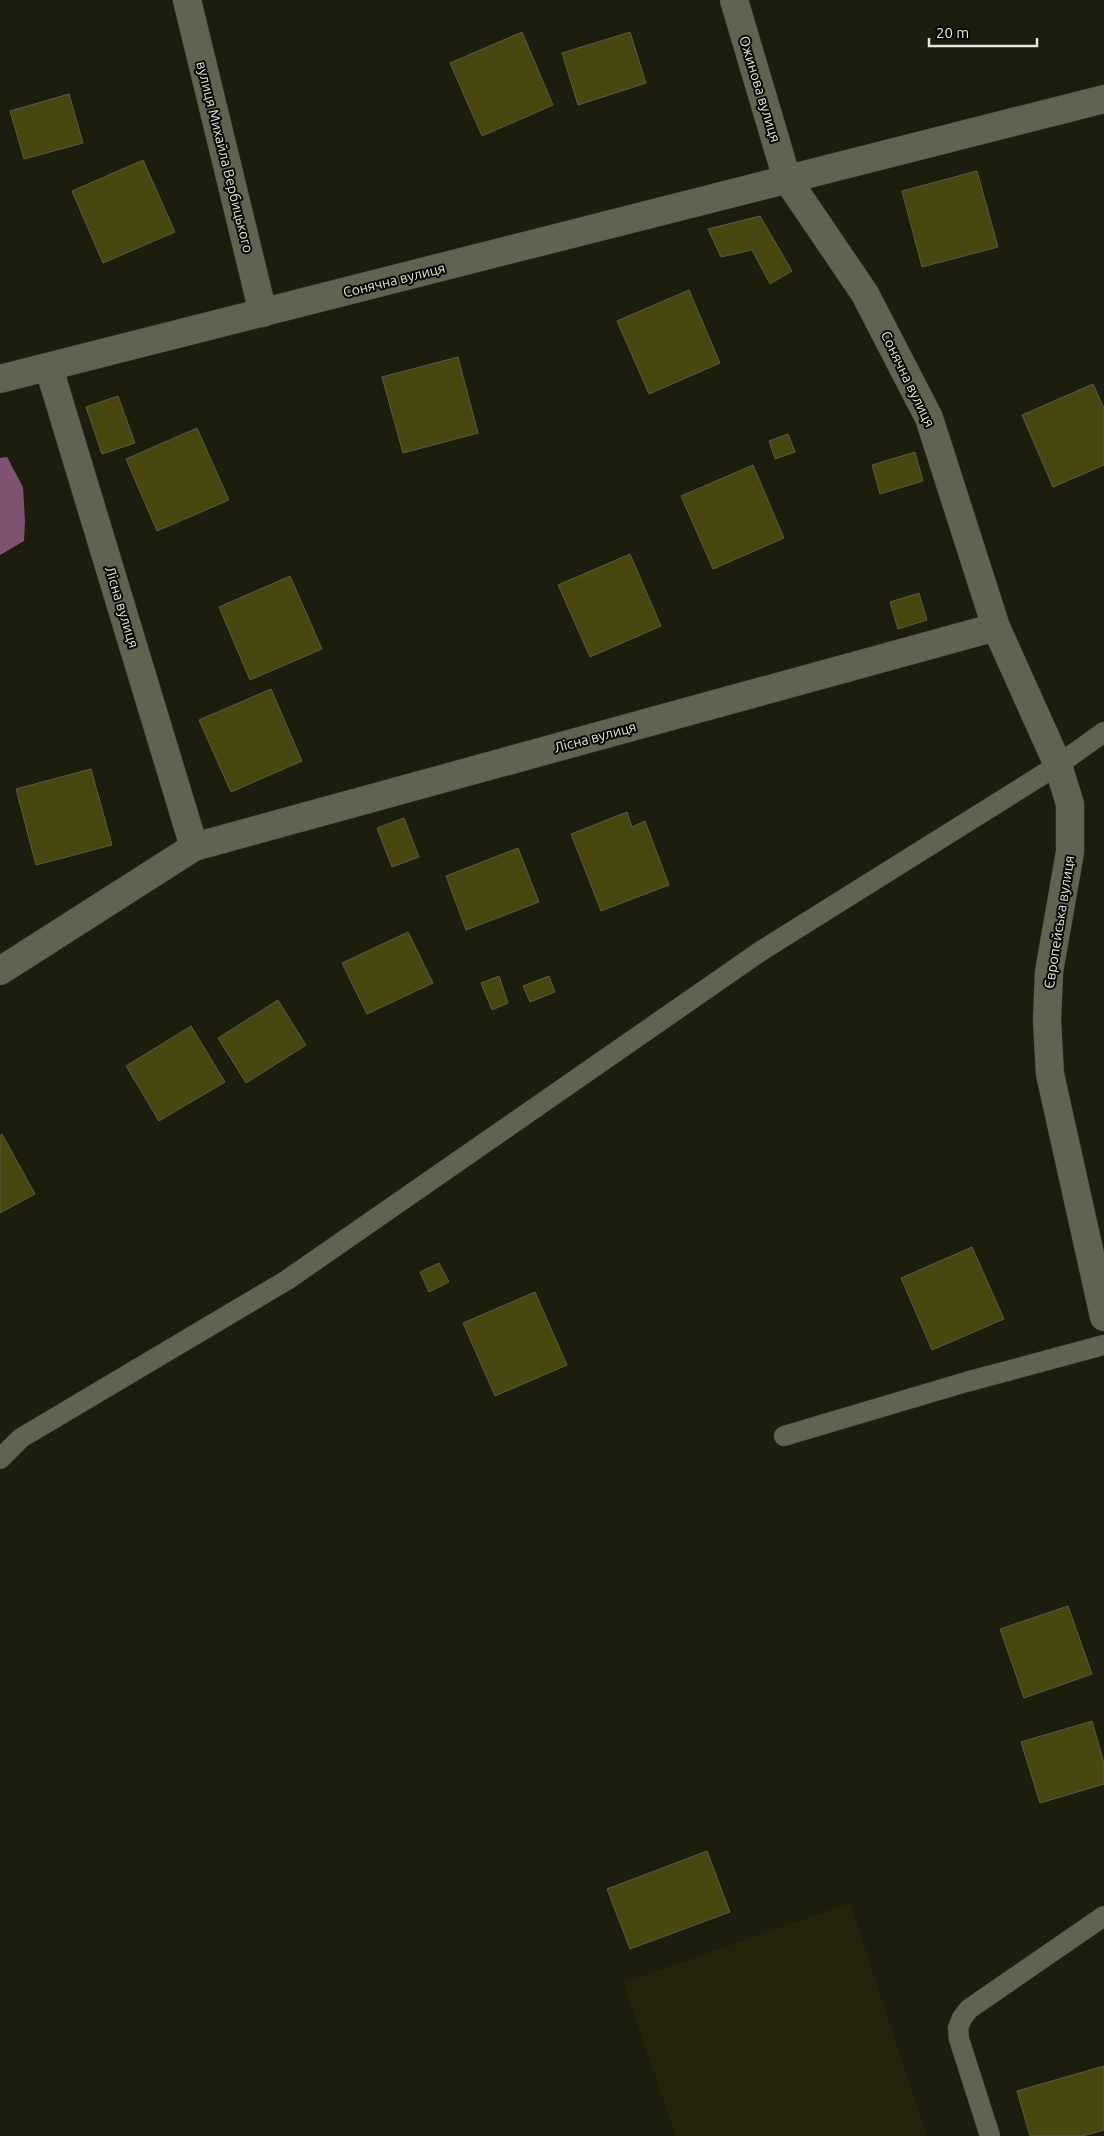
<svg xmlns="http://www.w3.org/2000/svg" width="1104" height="2136" font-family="Ubuntu,sans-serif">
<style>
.built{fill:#24240d}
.water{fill:#7f5271}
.building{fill:#48470f;stroke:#5a5b49}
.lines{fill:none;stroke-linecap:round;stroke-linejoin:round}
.service-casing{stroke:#393830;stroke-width:21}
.minor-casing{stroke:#393830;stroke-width:29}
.service{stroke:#616250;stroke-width:20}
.minor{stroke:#616250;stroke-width:28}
.labels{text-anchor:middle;stroke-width:4;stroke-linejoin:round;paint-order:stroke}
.street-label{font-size:14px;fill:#e5e5db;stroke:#070703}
</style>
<rect width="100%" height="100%" fill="#1d1d0e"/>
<!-- built -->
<path class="built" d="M850,1903L927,2136H676L623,1983Z"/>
<!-- water -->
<path class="water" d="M7,457L23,487L25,521L24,541L0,555V458Z"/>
<!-- building -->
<path class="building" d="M522,32L553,105L482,136L450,63Z
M630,32L646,83L578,105L562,53Z
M69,94L83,143L24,159L10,111Z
M143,160L175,232L103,263L72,191Z
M977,171L998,247L922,267L902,191Z
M760,216L792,271L770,284L752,250L721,257L708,229Z
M689,290L720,363L649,394L617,321Z
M458,357L478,433L403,453L382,377Z
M1093,384L1104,408V465L1053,487L1022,415Z
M118,396L135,443L102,454L86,407Z
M197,428L229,500L157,531L126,459Z
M788,434L795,452L775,459L769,441Z
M915,452L923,481L880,494L872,465Z
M753,465L784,538L713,569L681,496Z
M630,554L661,626L590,657L558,585Z
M290,576L322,649L250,680L219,607Z
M919,593L927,620L898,629L890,602Z
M271,689L302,761L231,792L199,720Z
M91,769L112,845L36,865L16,789Z
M627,812L632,827L645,821L669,885L601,911L571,834Z
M404,818L419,857L392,867L377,828Z
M518,848L539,902L466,930L446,876Z
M408,932L433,983L367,1014L342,963Z
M499,976L508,1003L492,1010L481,983Z
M549,976L555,992L530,1002L523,986Z
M278,1000L306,1045L246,1083L218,1038Z
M191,1026L225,1082L159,1121L126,1066Z
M2,1134L35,1194L0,1213V1136Z
M972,1247L1004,1319L932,1350L901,1278Z
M439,1263L449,1282L429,1292L420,1272Z
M535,1292L567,1365L495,1396L463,1323Z
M1068,1606L1092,1674L1024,1698L1000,1629Z
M1092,1721L1104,1763V1784L1040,1803L1021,1742Z
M707,1851L730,1912L630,1949L607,1889Z
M1104,2066V2130L1083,2136H1030L1017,2091Z"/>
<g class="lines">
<!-- service casing -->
<g class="service-casing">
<path id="service" d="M784,1436L966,1382L1104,1345
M0,1459L21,1438L287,1280L761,951L1058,765L1104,732
M990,2136L959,2039L958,2028L962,2018L969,2009L1104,1916"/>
</g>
<!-- minor casing -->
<g class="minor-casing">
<path id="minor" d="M187,0L263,313
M734,0L787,179L865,294L929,418L996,627L1058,765L1070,804V852L1049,972L1047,1020L1050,1074L1104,1317
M49,368L194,847
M0,379L1104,99
M0,971L194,847L996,627"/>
</g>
<!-- service -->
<use href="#service" class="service"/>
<!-- minor -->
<use href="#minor" class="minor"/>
</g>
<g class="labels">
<!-- street labels -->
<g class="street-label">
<text transform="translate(760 89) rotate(73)" y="5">Ожинова вулиця</text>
<text transform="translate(225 157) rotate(76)" y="5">вулиця Михайла Вербицького</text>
<text transform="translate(394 280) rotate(-14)" y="5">Сонячна вулиця</text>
<text transform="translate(908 379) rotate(64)" y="5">Сонячна вулиця</text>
<text transform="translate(122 607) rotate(73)" y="5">Лісна вулиця</text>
<text transform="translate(595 737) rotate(-15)" y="5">Лісна вулиця</text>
<text transform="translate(1059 922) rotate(-81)" y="5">Європейська вулиця</text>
</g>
</g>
<!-- scale -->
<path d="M929 38v8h108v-8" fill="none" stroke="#e5e5db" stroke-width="2.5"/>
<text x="936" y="38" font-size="15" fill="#e5e5db" stroke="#070703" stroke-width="4" paint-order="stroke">20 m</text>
</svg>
